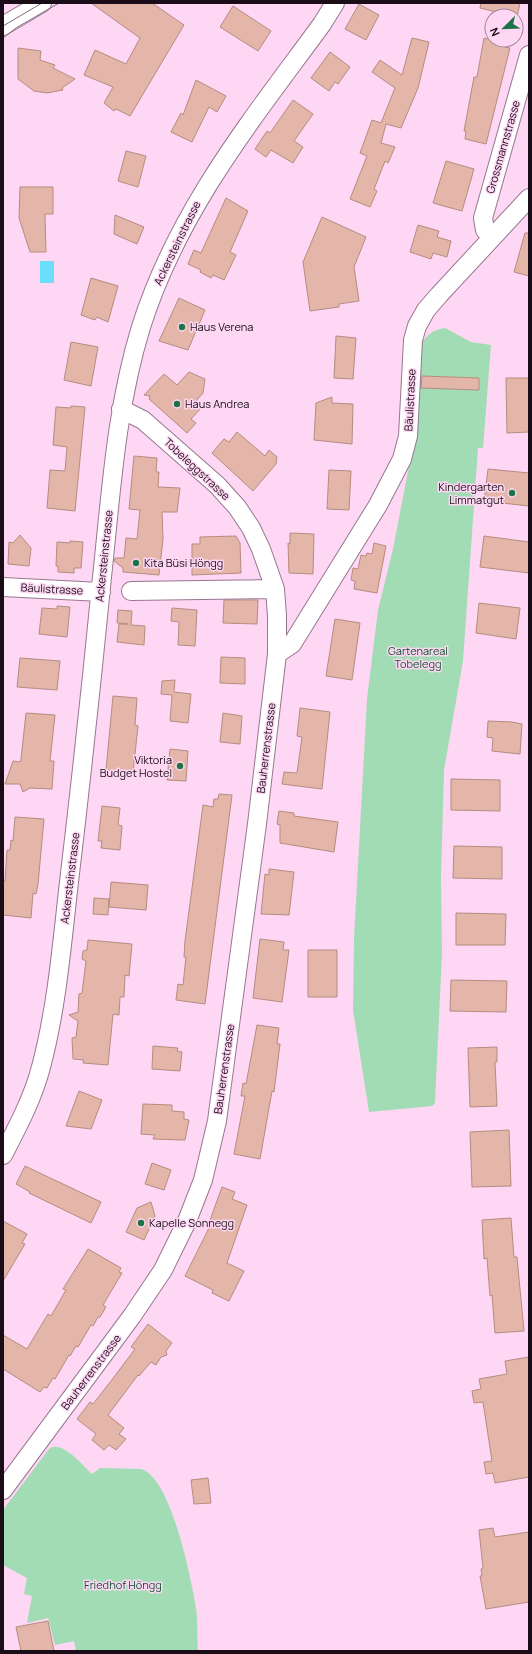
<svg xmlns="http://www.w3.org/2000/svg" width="532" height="1654" font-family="Manrope,sans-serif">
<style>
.green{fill:#a2dcb5}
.water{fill:#6cdffa}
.building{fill:#e4b6aa;stroke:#b68b80}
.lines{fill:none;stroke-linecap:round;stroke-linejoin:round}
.minor-casing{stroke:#987690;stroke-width:20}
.minor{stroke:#fff;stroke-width:18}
.tram{stroke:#846c7e;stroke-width:1}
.poi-dot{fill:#1e7446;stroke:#fdd7f3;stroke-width:1.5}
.labels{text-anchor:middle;stroke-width:3;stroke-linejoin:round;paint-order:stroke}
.street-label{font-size:11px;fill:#1a0d17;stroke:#fdd7f3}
.poi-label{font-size:11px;fill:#1a0d17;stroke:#fdd7f3;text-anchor:start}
.park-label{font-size:11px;fill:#0f4f2e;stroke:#fdd7f3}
</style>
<rect width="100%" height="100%" fill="#fdd7f3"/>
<!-- green -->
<path class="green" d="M445,328L471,342L491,345L483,448H478L463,661L444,770L441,876L442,954L435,1103L432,1106L369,1112L353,1010L354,939L367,699L378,610L393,549L410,461L420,345C428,334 433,330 445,328Z
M52,1447C67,1445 82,1465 92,1474L100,1468L141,1469C171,1477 191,1578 196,1608C198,1622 197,1637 198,1651H76L74,1641L55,1645L48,1618L27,1623L32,1596L24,1594L27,1578L3,1565V1510L49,1449Z"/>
<!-- water -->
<path class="water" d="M40,261H54V283H40Z"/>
<!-- building -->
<path class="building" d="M91,3H152L184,25L130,116L116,109L114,111L104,103L113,87L84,75L95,50L126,64L140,38Z
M481,3H520L517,17L480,8Z
M359,4L379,15L366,40L345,29Z
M233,6L271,31L258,51L220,27Z
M412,38L429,42L418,88L401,128L386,124L381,143L395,147L388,163L385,161L374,189L377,191L370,207L350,199L367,156L360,153L372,120L381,123L395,88L372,72L380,60L402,75Z
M484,38L506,44L505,47L510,48L486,144L465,139L466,131H464L474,77H477Z
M18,48L41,51L40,60L55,65L53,68L75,79L62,88L63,90L47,93L34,91L18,79Z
M330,52L350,67L338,84L335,82L329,91L311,78Z
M196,80L226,96L217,112L209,107L192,142L171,132L181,113L183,115Z
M293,100L313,114L294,141L303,147L293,163L271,150L266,157L255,149L267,131L270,133Z
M126,151L146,156L138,187L118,181Z
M446,161L474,169L462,211L433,203Z
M20,187H53V214H45L46,252H30L19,218Z
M226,198L248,211L230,252L236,255L224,280L213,275L211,278L200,272L201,270L188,264L194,250L201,253Z
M115,215L144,227L137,244L114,234Z
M322,217L366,237L354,267L359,301L339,304V307L310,311L303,262Z
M418,225L439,231L437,237L451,241L447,257L433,253L431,259L410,252Z
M525,233H529V276L514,272Z
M91,278L118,286L108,322L97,317L95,320L81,315Z
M179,298L205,310L188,350L159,341Z
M336,336L356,338L353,379L334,378Z
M71,342L98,347L91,386L64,380Z
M189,372L205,379L203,393L196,401L202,407L191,419L196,423L187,433L149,399L150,396L144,395L164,374L177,385Z
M422,376L479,378V390L421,388Z
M506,378H529V432L507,433Z
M332,397V403L353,404L352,444L314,440L316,403Z
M71,406L85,407L75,511L47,508L50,470L65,471L67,447L53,445L56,407L71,408Z
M237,432L265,456L269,450L277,457L276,464L253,491L212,453L224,439L229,442Z
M134,456L157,458L156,472H159L158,487L180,488L177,512H162L163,539L159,575L123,572V568L114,561L115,558H124L126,538L137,539L140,510L129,509Z
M488,469L529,473V506L484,501Z
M329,470L351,471L349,510L327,509Z
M290,533L314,534L313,574L289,573L288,543L290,544Z
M20,535L31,548L29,566L8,564L9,542L13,543Z
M236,536L240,543L241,573L192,575V544H200V537Z
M484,536L529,542V573L480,567Z
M70,541L83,542L81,568H74V573L58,572V566H56L57,542L70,543Z
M374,543L386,546L377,593L354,589L355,581L351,580L353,568L358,569L361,555L366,556L367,553L372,554Z
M224,600H258L257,624L223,623Z
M479,603L520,608L516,639L476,633Z
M57,606L70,607L67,637L39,634L42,608L57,609Z
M172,608L197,610L195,646L178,645L179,622L171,621Z
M118,610L132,611L131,625L145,626L144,645L117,642L119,624H128L117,623Z
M335,619L360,623L352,680L326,676Z
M221,657L245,658V684L220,683Z
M20,658L60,661L57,690L17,687Z
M175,680L174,692L191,694L188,723L170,721L172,695L161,694L162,681Z
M113,696L137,698L135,725L138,726L133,773L106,770Z
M300,708L330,712L322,789L282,784L284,772L297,773L302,737L297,736Z
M26,713L55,715L50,761H54L52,789L30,788L23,792L20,784H5L13,761L20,762L21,759Z
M223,713L242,716L240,744L220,742Z
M488,721L512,722L522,724L520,754L492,751L493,738L487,737Z
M170,749L188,751L186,781L167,780Z
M451,779L500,780V811L451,810Z
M219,794L232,795L205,1004L176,1000L178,984L183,985L186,957H184L185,941L203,805L213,807L214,799H218Z
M102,806L120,808L118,825L122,826L120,850L101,848L102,841H98Z
M279,811L294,813V816L338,822L334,852L280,843V825L277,824Z
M15,817L44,819L38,884L36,894L33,893L31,918L3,915V881H5L7,850H10L11,840L13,841Z
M454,846L502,847V879L453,878Z
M269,869L294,872L289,915L261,914L265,874L269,875Z
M111,882L148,885L146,910L109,907Z
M94,898L109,899L108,915L93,914Z
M456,913L506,914L505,945H456Z
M260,939L284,942L283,950H289L282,1002L253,998Z
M88,940L132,944L129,976L125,975L124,997H120L119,1015L113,1014L108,1065L83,1063L84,1060L73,1059L72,1038L76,1037L78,1021L69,1015L78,1012L79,994L82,993L86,961L82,959L83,951L87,950Z
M308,950H337V997H308Z
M451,980L507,981L506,1012L450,1011Z
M257,1025L279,1028L277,1044H280L274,1092L272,1091L260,1159L234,1154L245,1096H241L243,1083L246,1084Z
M153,1046L178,1048L177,1051L182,1052L180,1071L152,1069Z
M497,1047V1062H495L497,1106L470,1107L468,1048Z
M79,1091L102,1100L91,1129L66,1126Z
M143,1104L172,1105V1111L184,1112V1119L189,1120L185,1140L153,1139L155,1135L141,1134Z
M509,1130L511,1186L472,1187L470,1132Z
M152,1163L171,1170L164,1190L145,1184Z
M25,1166L101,1202L91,1223L29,1193L30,1192L16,1184Z
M222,1187L235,1192L232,1199L247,1205L227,1263L244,1271L229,1301L212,1293L213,1290L185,1276L211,1224L209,1223Z
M151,1202L155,1216L144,1240L126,1232L137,1208Z
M511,1218L514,1257H517L524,1331L495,1333L492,1295L490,1296L487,1258L484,1259L482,1220Z
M3,1221L27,1234L22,1243L25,1244L3,1281Z
M88,1249L121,1268L119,1272L122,1273L103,1305L106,1307L100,1317H98L93,1326L91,1325L78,1347L76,1346L70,1356L69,1355L55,1379L53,1378L47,1388L44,1387L40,1392L3,1369V1335L27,1349L48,1314L51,1316L66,1290L63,1289Z
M148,1324L172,1343L166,1351L167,1355L161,1357L156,1365L151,1362L139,1376L138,1375L108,1415L124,1428L119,1434L126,1439L116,1450L109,1445L104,1450L92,1440L96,1434L77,1419L90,1402L93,1404L111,1381L135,1349L131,1347Z
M529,1357V1477L495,1483L493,1473L486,1474L484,1462L492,1461L483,1402L474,1403L472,1391L481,1389L479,1379L507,1374L505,1361Z
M208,1478L211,1503L194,1504L191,1480Z
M493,1528L495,1537L529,1532V1602L486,1609L480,1576H482L481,1569L483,1568L479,1530Z
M48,1621L54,1651H21L16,1627Z"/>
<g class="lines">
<!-- minor casing -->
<g class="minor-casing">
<path id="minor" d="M3,26L42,3
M492,238L485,230L483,218L529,55
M3,587L101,592
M131,591L275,589
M277,654L292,644L378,505L402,459L408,436L413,340L417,326L426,310L439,295L529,198
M3,1155C18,1126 33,1098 41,1067C57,1007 62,943 69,882C81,781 92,679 102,577C111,493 116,408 141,327C178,210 251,121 322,24L335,3
M3,1490L132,1316L163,1270L187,1221L203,1180L217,1121L257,824L277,654V616L275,589L261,549L251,528L237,507L217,485L143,420L121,409"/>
</g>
<!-- minor -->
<use href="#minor" class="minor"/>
<!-- tram -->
<path class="tram" d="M3,26L42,3
M3,38L16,28L59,3"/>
</g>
<!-- markers -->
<g class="poi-dot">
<circle cx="182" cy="327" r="4"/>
<circle cx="177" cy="404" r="4"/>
<circle cx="512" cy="493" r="4"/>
<circle cx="136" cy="563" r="4"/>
<circle cx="180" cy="766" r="4"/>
<circle cx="141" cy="1223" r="4"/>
</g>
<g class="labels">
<!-- street labels -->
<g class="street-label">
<text transform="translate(503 147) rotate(-74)" y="4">Grossmannstrasse</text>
<text transform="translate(177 243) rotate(-64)" y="4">Ackersteinstrasse</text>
<text transform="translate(410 400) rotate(-87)" y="4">Bäulistrasse</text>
<text transform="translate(197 469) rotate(43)" y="4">Tobeleggstrasse</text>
<text transform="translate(104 556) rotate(-84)" y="4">Ackersteinstrasse</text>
<text transform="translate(52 589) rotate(3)" y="4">Bäulistrasse</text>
<text transform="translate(266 748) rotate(-83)" y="4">Bauherrenstrasse</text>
<text transform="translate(70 878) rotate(-83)" y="4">Ackersteinstrasse</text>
<text transform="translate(224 1069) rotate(-82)" y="4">Bauherrenstrasse</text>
<text transform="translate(91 1372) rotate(-53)" y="4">Bauherrenstrasse</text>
</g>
<!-- poi labels -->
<g class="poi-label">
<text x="190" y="331">Haus Verena</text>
<text x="185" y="408">Haus Andrea</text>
<text x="504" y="491" text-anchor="end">Kindergarten<tspan x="504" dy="13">Limmatgut</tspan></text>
<text x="144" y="567">Kita Büsi Höngg</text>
<text x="172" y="764" text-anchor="end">Viktoria<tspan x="172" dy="13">Budget Hostel</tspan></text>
<text x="149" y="1227">Kapelle Sonnegg</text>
</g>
<!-- park labels -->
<g class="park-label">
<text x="418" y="655">Gartenareal<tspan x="418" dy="13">Tobelegg</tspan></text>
<text x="123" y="1589">Friedhof Höngg</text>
</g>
</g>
<!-- border -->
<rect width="532" height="1654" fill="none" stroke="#1a0d17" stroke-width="8"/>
<!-- north arrow -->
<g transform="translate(504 28) rotate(247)"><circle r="19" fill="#fdd7f3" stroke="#a2869b"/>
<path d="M0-3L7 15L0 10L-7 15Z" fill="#1e7446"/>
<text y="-6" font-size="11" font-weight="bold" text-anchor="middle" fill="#1a0d17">N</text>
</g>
</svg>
